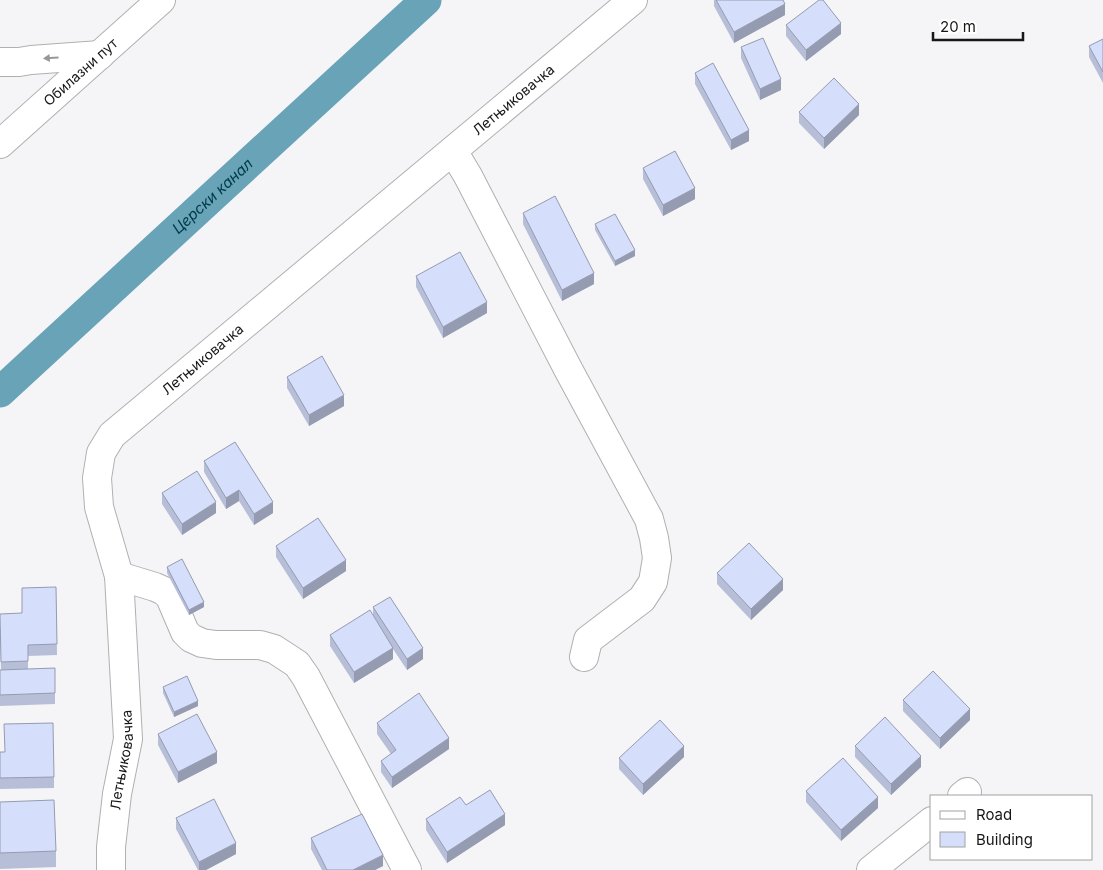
<svg xmlns="http://www.w3.org/2000/svg" width="1103" height="870" font-family="Inter,sans-serif">
<style>
.lines{fill:none;stroke-linecap:round;stroke-linejoin:round}
.canal{stroke:#69a3b8;stroke-width:31}
.minor-casing{stroke:#b0b0b1;stroke-width:30}
.major-casing{stroke:#b0b0b1;stroke-width:30}
.minor{stroke:#fff;stroke-width:28}
.major{stroke:#fff;stroke-width:28}
.wall{fill:#b7bfd8}
.shaded-wall{fill:#959bb0}
.building{fill:#d5defb;stroke:#959bb0}
.oneway{fill:#969797}
.labels{text-anchor:middle;stroke-width:4.5;stroke-linejoin:round;paint-order:stroke}
.street-label{font-size:14px;fill:#161717;stroke:#fff}
.water-label{font-size:15px;font-style:italic;fill:#013948;stroke:#fff}
</style>
<rect width="100%" height="100%" fill="#f5f5f7"/>
<g class="lines">
<!-- canal -->
<path class="canal" id="s1" d="M0,392L426,0"/>
<!-- minor casing -->
<g class="minor-casing">
<g id="minor">
<path d="M453,151L468,176L568,369L649,519L654,538L657,558L653,582L642,599L588,640L584,657"/>
<path d="M119,576L155,587L164,591L170,597L185,632L191,638L202,643L216,645H260L274,649L297,664L306,677L407,870"/>
<path d="M962,796L967,792"/>
<path id="s2" d="M111,870V847L117,794L128,739L119,576L99,507L97,478L101,453L112,435L633,0"/>
<path d="M871,870L932,821"/>
</g>
</g>
<!-- major casing -->
<g class="major-casing">
<g id="major">
<path d="M0,62H19L31,60L100,55"/>
<path id="s3" d="M0,144L161,0"/>
</g>
</g>
<!-- minor -->
<use href="#minor" class="minor"/>
<!-- major -->
<use href="#major" class="major"/>
</g>
<!-- wall -->
<path class="wall" d="M714,0H783L785,15L734,43L714,6Z
M786,25L841,34L806,61L786,36Z
M1103,39V83L1089,57V46Z
M741,47L781,90L760,100L741,58Z
M695,73L749,141L731,150L695,84Z
M799,112L859,115L824,149L799,123Z
M643,168L695,199L663,216L643,179Z
M523,213L594,284L562,301L523,224Z
M595,224L635,256L615,266L595,230Z
M416,276L487,313L443,338L416,287Z
M287,377L344,406L309,426L287,388Z
M204,461L273,513L254,525L239,501L226,509L204,472Z
M162,493L216,513L182,535L162,504Z
M276,546L346,571L303,599L276,557Z
M167,567L204,607L189,615L167,573Z
M717,573L783,590L751,620L717,584Z
M56,587L57,655L28,656V669L55,668V704L0,706V670H1L0,629Z
M373,607L423,659L407,670L393,649V659L354,683L330,646V635L373,616Z
M163,687L198,706L174,717L163,693Z
M903,700L970,720L940,749L903,711Z
M377,723L449,749L392,788L381,772V761L391,754L377,734Z
M158,734L217,763L178,783L158,745Z
M855,746L921,767L891,795L855,757Z
M0,752L54,777V788L0,789Z
M684,757L643,795L619,769V758Z
M806,791L878,808L841,841L806,802Z
M0,802L56,851V867L0,869Z
M466,805L505,825L447,863L426,830V819Z
M176,818L236,854L206,870H198L176,829Z
M311,838L383,866L375,870H322L311,849Z"/>
<!-- shaded-wall -->
<path class="shaded-wall" d="M785,4V15L734,43V32Z
M841,23V34L806,61V50Z
M781,79V90L760,100V89Z
M859,104V115L824,149V138Z
M749,130V141L731,150V140Z
M695,188V199L663,216V205Z
M635,250V256L615,266V261Z
M594,273V284L562,301V290Z
M487,302V313L443,338V327Z
M344,395V406L309,426V415Z
M239,490V501L226,509V498Z
M216,502V513L182,535V524Z
M273,502V513L254,525V514Z
M346,560V571L303,599V588Z
M783,579V590L751,620V609Z
M204,602V607L189,615V610Z
M393,648V659L354,683V672Z
M423,648V659L407,670V659Z
M198,701V706L174,717V712Z
M970,709V720L940,749V738Z
M449,738V749L392,788V777Z
M684,746V757L643,795V784Z
M217,752V763L178,783V772Z
M921,756V767L891,795V784Z
M878,797V808L841,841V830Z
M505,814V825L447,863V852Z
M236,843V854L206,870H199V862Z
M383,855V866L375,870H353Z"/>
<!-- building -->
<path class="building" d="M716,0H783L785,4L734,32Z
M819,0H823L841,23L806,50L786,25Z
M763,38L781,79L760,89L741,47Z
M1103,39V72L1089,46Z
M713,63L749,130L731,140L695,73Z
M834,78L859,104L824,138L799,112Z
M675,151L695,188L663,205L643,168Z
M555,196L594,273L562,290L523,213Z
M615,214L635,250L615,261L595,224Z
M460,252L487,302L443,327L416,276Z
M322,356L344,395L309,415L287,377Z
M235,442L273,502L254,514L239,490L226,498L204,461Z
M197,471L216,502L182,524L162,493Z
M318,518L346,560L303,588L276,546Z
M749,543L783,579L751,609L717,573Z
M182,559L204,602L189,610L167,567Z
M56,587L57,644L28,645V661L1,662L0,614L22,613V588Z
M390,597L423,648L407,659L373,607Z
M370,610L393,648L354,672L330,635Z
M55,668V693L0,695V670Z
M933,671L970,709L940,738L903,700Z
M187,676L198,701L174,712L163,687Z
M419,693L449,738L392,777L381,761L396,750L377,723Z
M197,714L217,752L178,772L158,734Z
M885,717L921,756L891,784L855,746Z
M660,720L684,746L643,784L619,758Z
M53,723L54,777L0,778V752H5L4,724Z
M843,758L878,797L841,830L806,791Z
M490,790L505,814L447,852L426,819L460,797L466,805Z
M214,799L236,843L199,862L176,818Z
M54,800L56,851L0,853V802Z
M362,814L383,855L353,870H327L311,838Z"/>
<!-- one-way arrows -->
<defs><path id="oneway-solid" d="M-6-.8H1V-3.2L6.5 0L1 3.2V.8H-6Z" transform="scale(1.25)"/></defs>
<use class="oneway" href="#oneway-solid" transform="translate(51 58) rotate(176)"/>
<g class="labels">
<!-- street labels -->
<g class="street-label">
<text dy="5" stroke="none"><textPath href="#s3" startOffset="108">Обилазни пут</textPath></text>
<text dy="5" stroke="none"><textPath href="#s2" startOffset="966">Летњиковачка</textPath></text>
<text dy="5" stroke="none"><textPath href="#s2" startOffset="561">Летњиковачка</textPath></text>
<text dy="5" stroke="none"><textPath href="#s2" startOffset="111">Летњиковачка</textPath></text>
</g>
<!-- water labels -->
<g class="water-label">
<text dy="5" stroke="none"><textPath href="#s1" startOffset="289">Церски канал</textPath></text>
</g>
</g>
<!-- legend -->
<rect x="930" y="795" width="162" height="65" fill="#ffffff" stroke="#a2a2a2"/>
<rect x="940" y="811" width="25" height="8" fill="#ffffff" stroke="#a2a2a2"/>
<text x="976" y="820" font-size="15" fill="#161717">Road</text>
<rect x="940" y="832" width="25" height="15" fill="#d5defb" stroke="#a2a2a2"/>
<text x="976" y="845" font-size="15" fill="#161717">Building</text>
<!-- scale -->
<path d="M933 32v8h90v-8" fill="none" stroke="#161717" stroke-width="2.5"/>
<text x="940" y="32" font-size="15" fill="#161717" stroke="#ffffff" stroke-width="4" paint-order="stroke">20 m</text>
</svg>
